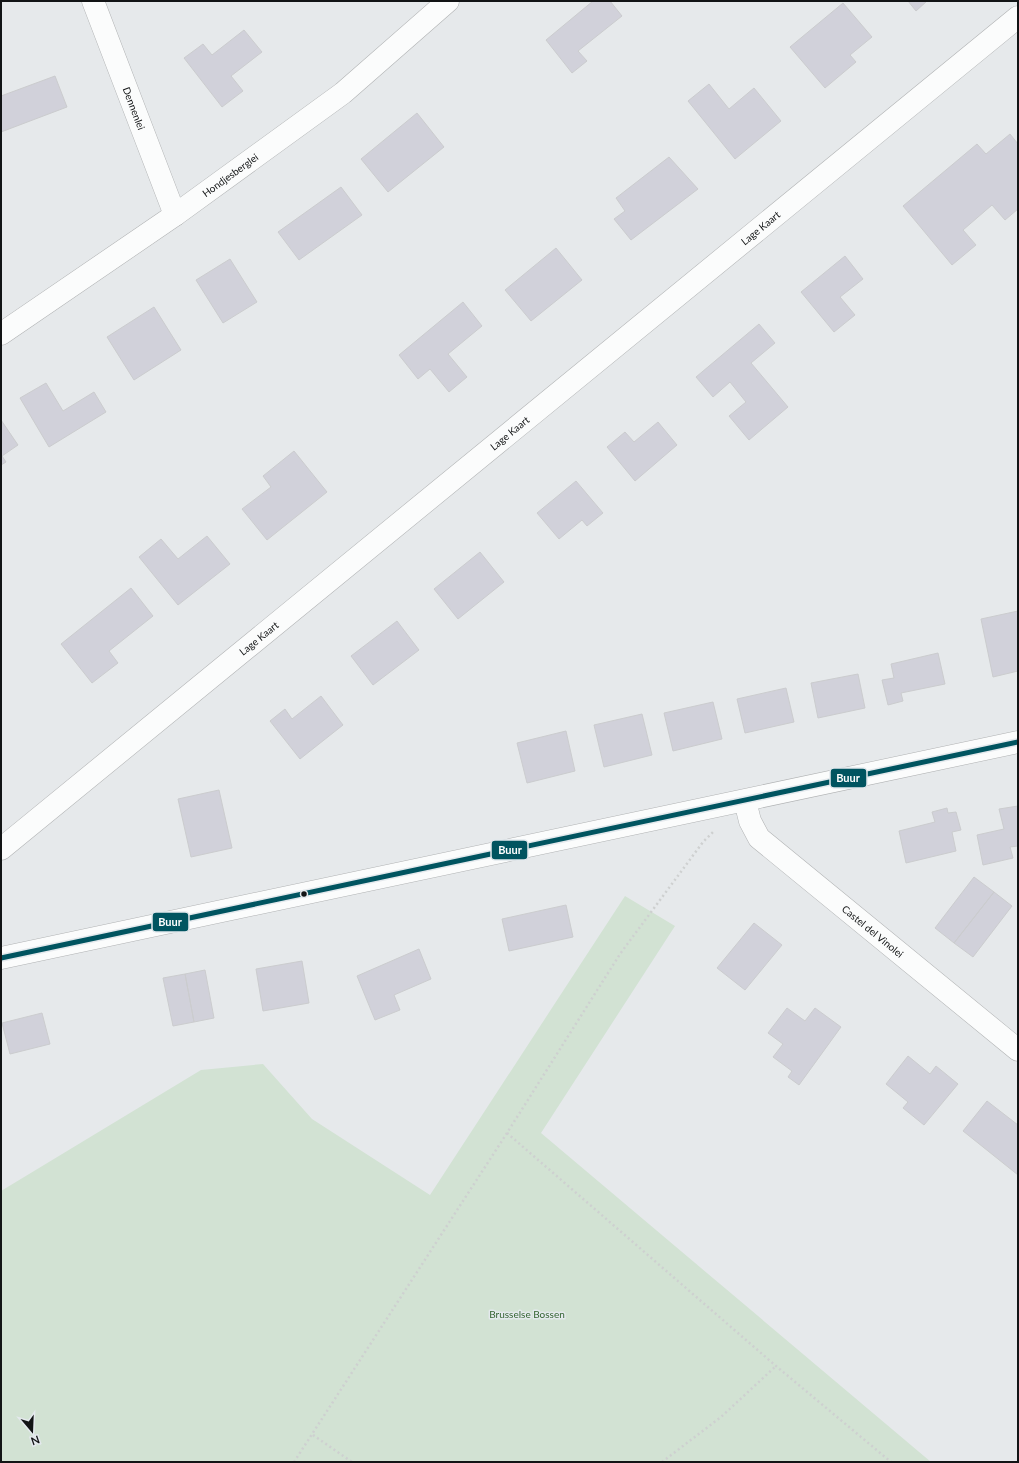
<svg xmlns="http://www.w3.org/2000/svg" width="1019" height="1463" font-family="Lato,sans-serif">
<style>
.green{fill:#d2e2d3}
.building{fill:#d1d1da;stroke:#cbccce}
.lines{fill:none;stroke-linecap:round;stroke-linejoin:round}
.street-casing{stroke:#b0b2b3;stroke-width:23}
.secondary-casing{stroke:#b0b2b3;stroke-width:23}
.path{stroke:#ced0d0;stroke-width:2.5;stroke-dasharray:2 3;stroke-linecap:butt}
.street{stroke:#fbfcfc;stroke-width:22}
.secondary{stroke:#fbfcfc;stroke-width:22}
.bus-1-casing{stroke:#e4e9ed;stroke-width:8}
.bus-1{stroke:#005460;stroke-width:5}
.bus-dot{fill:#121415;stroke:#e4e9ed;stroke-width:1.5}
.labels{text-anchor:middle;stroke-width:3;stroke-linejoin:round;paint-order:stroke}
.street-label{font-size:10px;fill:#121415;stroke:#e4e9ed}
.park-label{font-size:10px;fill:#346432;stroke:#e4e9ed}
.line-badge{stroke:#e4e9ed;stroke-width:1.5}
.badge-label{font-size:11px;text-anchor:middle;font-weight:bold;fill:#fff}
</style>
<rect width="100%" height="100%" fill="#e6e9eb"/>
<!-- green -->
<path class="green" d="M625,896L675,926L541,1133L931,1462H1V1191L201,1070L263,1064L312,1119L430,1195Z"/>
<!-- building -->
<path class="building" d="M593,1H610L622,16L578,51L587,61L572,73L546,40Z
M908,1H927L916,11Z
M843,3L872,37L850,55L856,62L825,88L790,47Z
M244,30L262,52L231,76L243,91L222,107L184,58L203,44L212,55Z
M55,76L67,107L1,132V96Z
M709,84L729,109L754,88L781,121L735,159L688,101Z
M417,113L444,147L388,192L361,159Z
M1010,134L1018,144V209L1005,220L992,205L963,230L976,245L952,265L903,206L977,144L986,154Z
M669,157L698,189L631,240L614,219L625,211L616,198Z
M341,187L362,215L299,260L278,232Z
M556,248L582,280L531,321L505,290Z
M845,256L863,279L840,297L855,315L834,332L801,292Z
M230,259L257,302L223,323L196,280Z
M463,302L482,326L448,354L467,377L449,392L430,369L418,379L399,355Z
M154,307L181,350L134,380L107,337Z
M759,324L775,343L751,363L788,407L749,440L729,416L746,402L730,382L713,397L696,377Z
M46,383L63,411L94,392L106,412L49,447L20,398Z
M1,420L18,445L2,456L6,462L1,465Z
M658,422L677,445L635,481L607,447L625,432L634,442Z
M294,451L327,492L267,540L242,509L271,487L263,476Z
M576,481L603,513L587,526L582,520L559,539L537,513Z
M207,536L230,564L178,605L139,557L161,539L178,559Z
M480,552L504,582L458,619L434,589Z
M131,588L153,616L109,651L118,663L92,683L61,644Z
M1018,611V671L993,677L981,619Z
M397,621L419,650L373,685L351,656Z
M938,653L945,684L901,693L903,701L888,705L882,680L894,678L891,664Z
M858,674L865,708L818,718L811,683Z
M786,688L794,722L745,733L737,699Z
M321,696L343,725L300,759L270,721L285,709L292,719Z
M713,702L722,739L673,751L664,713Z
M642,714L652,755L604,767L594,725Z
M566,731L575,771L527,783L517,743Z
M219,790L232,848L191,857L178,799Z
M1018,806V846L1010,847L1013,858L983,865L977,835L1004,829L999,809Z
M947,808L948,813L956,812L961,830L952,832L956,851L906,863L899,831L935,822L932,812Z
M974,877L994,892L954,943L935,928Z
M994,892L1012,906L973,957L954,943Z
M566,905L573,937L509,951L502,919Z
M754,923L782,945L745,990L717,968Z
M419,949L431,979L394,995L400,1010L375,1020L357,976Z
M302,961L309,1003L263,1011L256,969Z
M205,970L214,1018L194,1022L185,974Z
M185,974L194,1022L173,1026L163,978Z
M787,1008L805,1021L815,1008L841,1027L799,1085L788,1077L792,1071L773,1057L783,1044L768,1033Z
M42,1013L50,1044L10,1054L2,1023Z
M908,1056L930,1074L936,1066L958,1084L924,1125L903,1108L908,1102L886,1084Z
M987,1101L1018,1125V1175L963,1131Z"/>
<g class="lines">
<!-- street casing -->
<g class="street-casing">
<g id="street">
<path id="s1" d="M93,1L175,215"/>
<path id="s2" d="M1,334L175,215L343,93L448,1"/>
<path id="s3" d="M745,801L750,821L759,838L1018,1050"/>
<path d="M1,958L1018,742"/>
</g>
</g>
<!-- secondary casing -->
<g class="secondary-casing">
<g id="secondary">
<path id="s4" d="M1,849L1018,17"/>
</g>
</g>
<!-- path -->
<path class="path" d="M507,1133L776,1366L891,1462
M313,1435L352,1462
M294,1462L507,1133L620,954L703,842L713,832
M662,1462L721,1417L776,1366"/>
<!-- street -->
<use href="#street" class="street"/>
<!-- secondary -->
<use href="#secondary" class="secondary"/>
<!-- bus-1 casing -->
<g class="bus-1-casing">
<path id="bus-1" d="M1,958L1018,742"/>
</g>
<!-- bus-1 -->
<use href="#bus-1" class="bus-1"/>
</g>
<!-- markers -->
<circle class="bus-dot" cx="304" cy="894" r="3.5"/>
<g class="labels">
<!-- street labels -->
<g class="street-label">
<text dy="4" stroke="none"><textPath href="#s1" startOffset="115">Dennenlei</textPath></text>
<text dy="4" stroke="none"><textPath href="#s2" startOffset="279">Hondjesberglei</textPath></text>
<text dy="4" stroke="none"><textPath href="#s4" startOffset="981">Lage Kaart</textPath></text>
<text dy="4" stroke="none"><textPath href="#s4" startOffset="657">Lage Kaart</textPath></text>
<text dy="4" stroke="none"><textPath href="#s4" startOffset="333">Lage Kaart</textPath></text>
<text dy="4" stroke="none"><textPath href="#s3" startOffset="187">Castel del Vinolei</textPath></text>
</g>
<!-- park labels -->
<g class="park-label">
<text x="527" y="1318">Brusselse Bossen</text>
</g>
</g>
<g class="line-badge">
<rect x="830" y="768" width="37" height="20" rx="4" fill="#005460"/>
<rect x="491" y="840" width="37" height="20" rx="4" fill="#005460"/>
<rect x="152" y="912" width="37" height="20" rx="4" fill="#005460"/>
</g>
<g class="badge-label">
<text x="848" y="782">Buur</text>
<text x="510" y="854">Buur</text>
<text x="170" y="926">Buur</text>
</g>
<!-- border -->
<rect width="1019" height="1463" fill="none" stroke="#121415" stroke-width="4"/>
<!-- north arrow -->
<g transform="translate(32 1431) rotate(161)" stroke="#e4e9ed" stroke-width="3" paint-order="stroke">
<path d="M0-3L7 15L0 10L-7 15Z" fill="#121415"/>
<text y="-6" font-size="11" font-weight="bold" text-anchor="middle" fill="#121415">N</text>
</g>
</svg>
